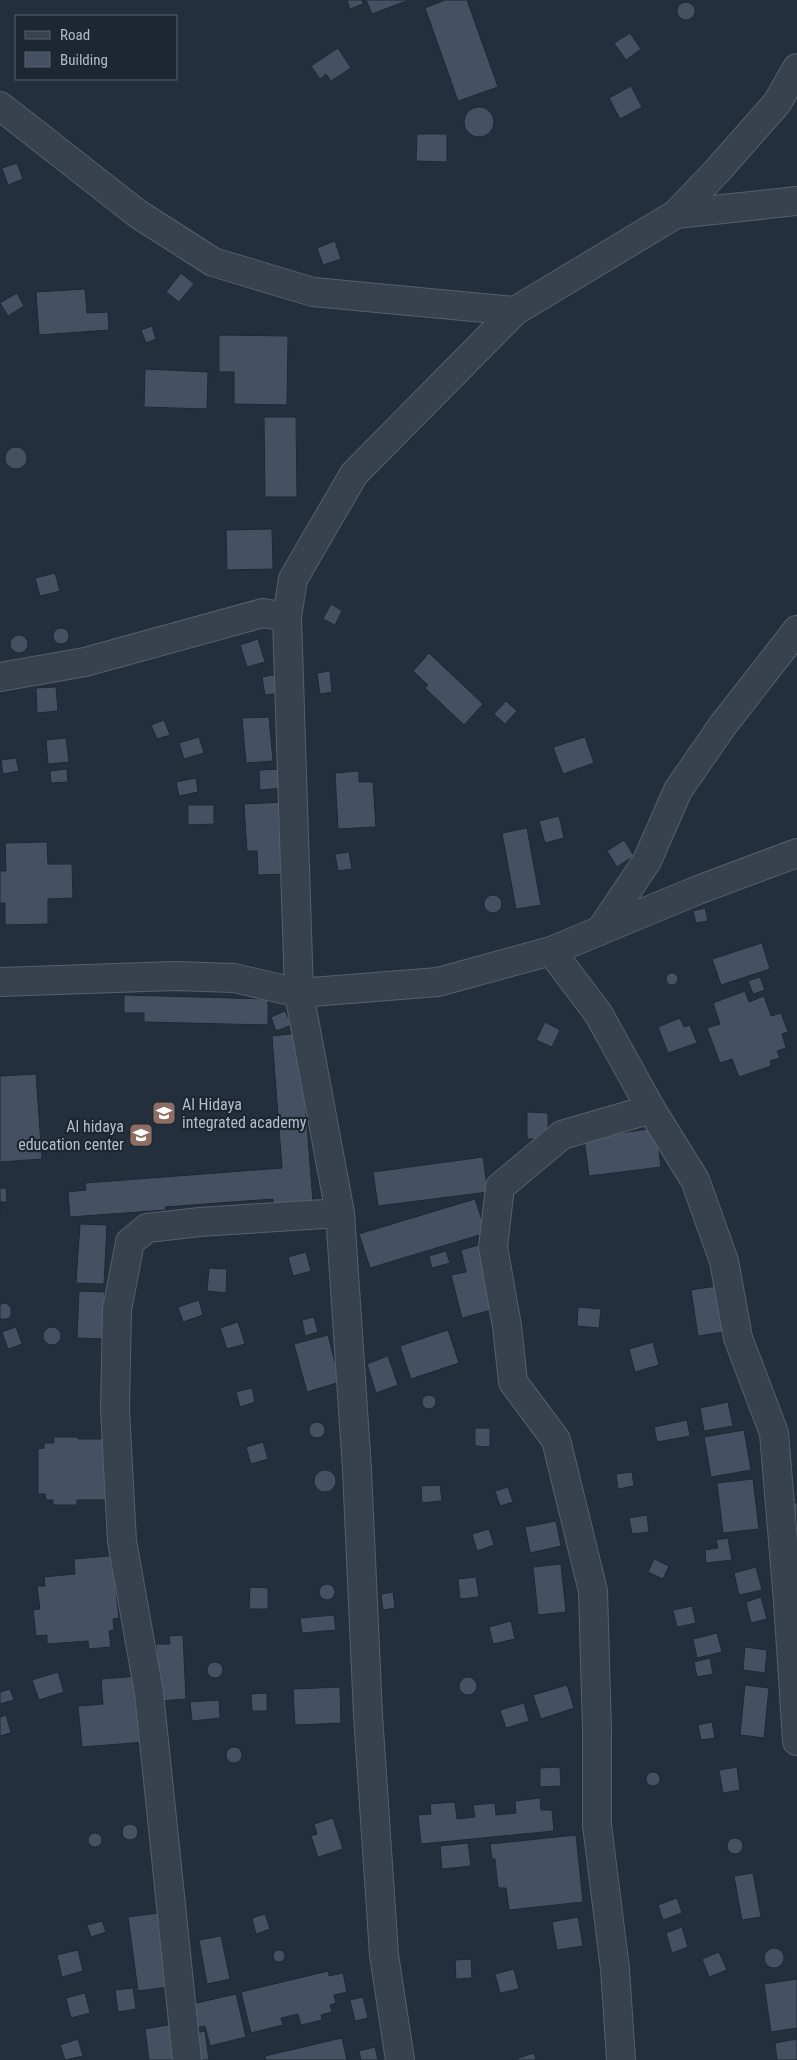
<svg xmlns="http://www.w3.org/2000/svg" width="797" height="2060" font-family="'Roboto Condensed',sans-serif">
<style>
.building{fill:#455162;stroke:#1f2835}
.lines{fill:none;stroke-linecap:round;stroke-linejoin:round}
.minor-casing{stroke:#565f6c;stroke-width:30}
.minor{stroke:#38414e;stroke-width:28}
.labels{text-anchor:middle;stroke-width:4.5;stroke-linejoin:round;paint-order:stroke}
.poi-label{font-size:16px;fill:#b4bcc9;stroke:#1d2633;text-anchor:start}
</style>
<rect width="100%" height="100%" fill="#242f3e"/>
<!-- building -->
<path class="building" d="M347,0H362L363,4L350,9Z
M366,0H409L372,14Z
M445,0H467L498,87L458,101L425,8Z
M677 11a9 9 0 1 1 18 0a9 9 0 1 1-18 0Z
M630,33L641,49L626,60L614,43Z
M338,48L351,68L331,81L326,74L320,79L311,66Z
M631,86L642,107L620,119L609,98Z
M464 122a15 15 0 1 1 30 0a15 15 0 1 1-30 0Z
M417,134H447V162L416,161Z
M17,163L23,179L8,185L2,168Z
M335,241L341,259L323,265L317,248Z
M181,273L194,284L179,302L166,292Z
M85,289L87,313L108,312L109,330L39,335L36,292Z
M17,293L24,306L8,316L0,303Z
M152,326L156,339L146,343L141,330Z
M219,335L288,336L287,405L234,404V372H219Z
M145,369L208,372L207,409L144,407Z
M264,417H296L297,497H265Z
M5 458a11 11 0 1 1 22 0a11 11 0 1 1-22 0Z
M272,529L273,569L227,570L226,530Z
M55,573L60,591L40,596L35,578Z
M331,604L342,611L335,625L323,619Z
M53 636a8 8 0 1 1 16 0a8 8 0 1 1-16 0Z
M10 644a9 9 0 1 1 18 0a9 9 0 1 1-18 0Z
M258,639L265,662L247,667L240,645Z
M429,653L483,704L464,725L425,688L428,685L413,671Z
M330,671L332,692L320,694L317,673Z
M279,674L282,693L265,695L262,677Z
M56,687L58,711L37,713L36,688Z
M506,701L517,711L505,724L494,714Z
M269,717L273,761L246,763L242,718Z
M164,720L170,735L157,739L151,725Z
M199,737L204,753L184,759L179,743Z
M585,737L594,763L563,774L553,747Z
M66,738L69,762L48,764L46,740Z
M16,758L19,771L3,774L1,760Z
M67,769L68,782L51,783L50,771Z
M281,769L282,788L260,790L259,770Z
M359,771V782H373L376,827L338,829L335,773Z
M196,778L198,792L179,796L176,782Z
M284,802L288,874L258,875L257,851H247L244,804Z
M188,805H214V824L188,825Z
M559,816L564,838L545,843L539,821Z
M527,828L541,905L516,909L502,833Z
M624,840L634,856L617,867L607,851Z
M47,842L48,864H72L73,898L48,899V924L5,925V903H0V871H6L5,843Z
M349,852L352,869L338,871L335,854Z
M484 904a9 9 0 1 1 18 0a9 9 0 1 1-18 0Z
M705,908L708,921L696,923L693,911Z
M762,943L770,969L721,985L712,959Z
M666 979a6 6 0 1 1 12 0a6 6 0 1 1-12 0Z
M760,977L765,990L753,994L748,981Z
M745,991L749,1002L764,996L771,1016L781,1013L788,1032L782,1034L786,1048L777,1051L780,1058L770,1061L771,1066L739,1077L732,1059L720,1063L707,1028L720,1024L713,1003Z
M124,995L268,999V1025L144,1022V1013H124Z
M285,1011L292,1025L276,1031L271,1017Z
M680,1018L684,1027L690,1025L697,1043L668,1053L658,1027Z
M545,1022L560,1030L552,1047L536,1040Z
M300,1033L313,1203L273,1206V1199L165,1207L166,1210L70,1217L68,1192L86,1190L85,1183L282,1168L272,1036Z
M36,1074L42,1159L0,1162V1076Z
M527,1112L548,1113V1139H527Z
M656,1128L661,1167L589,1176L584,1138Z
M483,1157L488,1192L378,1206L373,1172Z
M0,1188H6L7,1202H0V1213Z
M475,1199L486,1233L370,1268L359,1234Z
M80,1224L107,1225L104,1284L76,1283Z
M482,1244L499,1308L462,1318L451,1275L466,1272L461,1250Z
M446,1251L450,1263L432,1268L429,1256Z
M306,1252L311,1271L293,1276L288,1257Z
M209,1268L227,1269L226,1293L207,1291Z
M717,1286L724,1332L698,1336L691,1290Z
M79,1291L105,1292L103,1339L77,1338Z
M199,1300L203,1315L183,1322L178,1307Z
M6,1303L11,1307V1315L8,1319H0V1304Z
M578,1307L601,1309L599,1328L577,1326Z
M314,1317L318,1332L305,1336L302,1320Z
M238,1322L245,1344L227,1349L220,1328Z
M16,1327L22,1344L8,1349L2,1332Z
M43 1336a9 9 0 1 1 18 0a9 9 0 1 1-18 0Z
M448,1330L459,1363L411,1379L400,1346Z
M328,1335L340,1382L307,1392L294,1344Z
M653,1342L659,1365L635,1372L629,1349Z
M388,1356L398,1385L376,1393L367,1364Z
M252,1388L255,1402L240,1407L236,1392Z
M422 1402a7 7 0 1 1 14 0a7 7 0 1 1-14 0Z
M728,1402L733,1426L704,1431L700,1408Z
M687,1420L690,1436L657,1442L654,1427Z
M309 1430a8 8 0 1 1 16 0a8 8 0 1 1-16 0Z
M475,1428H490V1447L475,1446Z
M744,1430L751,1470L711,1477L704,1437Z
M54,1437H78V1439H108V1500H77V1505H53V1500H46L45,1494H38V1449L44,1448V1443H54Z
M263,1442L268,1459L251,1464L246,1447Z
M314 1481a11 11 0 1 1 22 0a11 11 0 1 1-22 0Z
M632,1472L634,1486L618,1489L616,1474Z
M753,1479L759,1529L723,1533L717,1483Z
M440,1485L442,1501L422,1503L421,1486Z
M508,1487L513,1502L500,1506L495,1491Z
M797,1502V1518L793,1517L791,1507Z
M647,1515L649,1532L632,1534L629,1518Z
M556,1521L561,1546L530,1553L525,1527Z
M489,1529L494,1545L477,1551L472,1534Z
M728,1538L732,1560L706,1563L705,1550L718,1548L716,1540Z
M120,1555L123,1591H116L119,1618L113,1619L114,1630L109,1631L111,1647L89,1649L88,1641L47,1644V1635L36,1636L33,1610L40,1609L37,1586H45L44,1577L75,1574L74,1559Z
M654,1559L669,1566L663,1579L648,1572Z
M561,1564L566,1612L538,1615L533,1567Z
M756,1567L762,1590L739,1595L734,1573Z
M476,1577L479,1597L460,1599L458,1579Z
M319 1592a8 8 0 1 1 16 0a8 8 0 1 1-16 0Z
M250,1587L268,1588V1609H249Z
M393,1592L395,1608L383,1610L381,1594Z
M761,1597L767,1619L751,1623L746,1602Z
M692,1606L696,1623L677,1627L673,1610Z
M334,1615L336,1630L302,1633L300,1618Z
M511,1621L515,1639L493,1644L489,1627Z
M717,1633L722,1652L697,1658L693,1639Z
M183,1635L186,1699L159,1701L156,1644H170L169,1636Z
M745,1647L767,1650L765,1673L743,1670Z
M710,1658L713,1674L697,1677L694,1662Z
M207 1670a8 8 0 1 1 16 0a8 8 0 1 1-16 0Z
M58,1672L64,1692L39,1700L32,1680Z
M139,1676L145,1742L82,1747L78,1706L103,1704L101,1679Z
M459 1686a9 9 0 1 1 18 0a9 9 0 1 1-18 0Z
M567,1685L574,1708L541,1719L533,1695Z
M745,1685L769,1688L764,1738L740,1735Z
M340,1687L341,1723L295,1725L293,1689Z
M10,1689L14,1700L0,1704V1692Z
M267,1693V1711H252L251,1694Z
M219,1700L220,1718L192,1721L190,1702Z
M524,1703L529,1721L506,1728L500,1710Z
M6,1715L11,1733L0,1736V1717Z
M712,1722L715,1738L701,1740L698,1725Z
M226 1755a8 8 0 1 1 16 0a8 8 0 1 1-16 0Z
M560,1767L561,1786L540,1787V1768Z
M737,1767L740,1790L723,1793L719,1770Z
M646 1779a7 7 0 1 1 14 0a7 7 0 1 1-14 0Z
M540,1798L541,1810H552L554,1831L421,1844L418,1815L431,1814L430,1804L455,1802L457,1819L475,1817L473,1805L495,1803L496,1815L516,1813L515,1801Z
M333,1818L343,1849L318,1857L311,1836L317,1834L314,1824Z
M122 1832a8 8 0 1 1 16 0a8 8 0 1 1-16 0Z
M88 1840a7 7 0 1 1 14 0a7 7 0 1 1-14 0Z
M576,1835L583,1902L509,1910L506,1888H498L495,1859H492L490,1844Z
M727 1846a8 8 0 1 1 16 0a8 8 0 1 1-16 0Z
M468,1843L471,1866L442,1869L440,1846Z
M753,1873L761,1917L742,1920L734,1876Z
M677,1898L682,1913L663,1920L658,1905Z
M166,1912L176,1986L138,1991L128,1917Z
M265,1914L270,1929L256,1934L252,1918Z
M578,1917L583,1946L557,1950L552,1922Z
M102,1921L106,1932L91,1937L87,1925Z
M682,1927L688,1947L672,1953L666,1933Z
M221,1936L230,1979L207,1984L199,1940Z
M764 1958a10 10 0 1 1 20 0a10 10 0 1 1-20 0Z
M273 1956a6 6 0 1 1 12 0a6 6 0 1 1-12 0Z
M78,1950L83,1971L62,1977L57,1955Z
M719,1952L727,1970L709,1977L702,1959Z
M471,1959L472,1978L456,1979L455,1960Z
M514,1969L519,1989L500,1993L495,1974Z
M328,1971L329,1976L343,1973L347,1992L334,1995L336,2003L330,2005L332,2012L321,2015L322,2020L301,2025L298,2014L281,2018L283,2025L251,2033L241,1992Z
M797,1979V2028L771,2032L764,1984Z
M133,1988L136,2009L118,2012L115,1990Z
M85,1993L90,2013L71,2018L66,1998Z
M236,1994L246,2037L210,2046L205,2026L189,2029L183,2006Z
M363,1997L368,2018L355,2021L350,2000Z
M173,2024L178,2060H149L145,2029Z
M205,2031L209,2060H193L189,2034Z
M342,2038L347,2060H266L265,2056Z
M78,2039L83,2056L65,2060L60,2045Z
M797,2039V2060H777L775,2043Z
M375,2047L378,2060H361L359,2051Z
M534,2053L536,2060H516V2059Z"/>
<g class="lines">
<!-- minor casing -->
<g class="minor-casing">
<path id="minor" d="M0,106L138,214L213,262L313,292L515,311
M676,214L797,201
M287,617L299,993L340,1213L357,1470L368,1715L384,1955L400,2060
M0,677L85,662L263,613L287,617L293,579L354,474L515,311L676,214L718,170L777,103L797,68
M600,931L647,861L678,790L723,725L797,630
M551,951L598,1013L651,1109L695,1180L724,1261L738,1338L774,1433L788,1601L797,1741
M0,982L174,976L234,978L299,993L438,982L551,951L698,890L797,853
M187,2060L149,1693L122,1541L115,1409L117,1310L130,1242L147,1228L200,1222L340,1213
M621,2060L615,1969L597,1825V1731L593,1591L556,1440L513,1382L507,1326L493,1247L500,1187L562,1135L651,1109"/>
</g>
<!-- minor -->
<use href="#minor" class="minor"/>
</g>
<!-- icons -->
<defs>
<g id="school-square" transform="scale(1.25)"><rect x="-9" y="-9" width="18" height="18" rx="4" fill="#8d6e63" stroke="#1d2633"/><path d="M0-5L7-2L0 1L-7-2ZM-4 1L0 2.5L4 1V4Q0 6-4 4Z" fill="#fff"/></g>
</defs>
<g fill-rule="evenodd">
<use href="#school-square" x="164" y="1113"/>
<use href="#school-square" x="141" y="1135"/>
</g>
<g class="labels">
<!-- poi labels -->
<g class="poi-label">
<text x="182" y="1110">Al Hidaya<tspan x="182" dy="18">integrated academy</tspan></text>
<text x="124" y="1132" text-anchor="end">Al hidaya<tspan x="124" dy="18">education center</tspan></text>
</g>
</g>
<!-- legend -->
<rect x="15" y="15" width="162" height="65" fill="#1d2633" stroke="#59626f"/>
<rect x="25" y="31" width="25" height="8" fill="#38414e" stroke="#59626f"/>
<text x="60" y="40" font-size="15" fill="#b4bcc9">Road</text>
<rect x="25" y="52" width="25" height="15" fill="#455162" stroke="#59626f"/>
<text x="60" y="65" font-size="15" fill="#b4bcc9">Building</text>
</svg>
